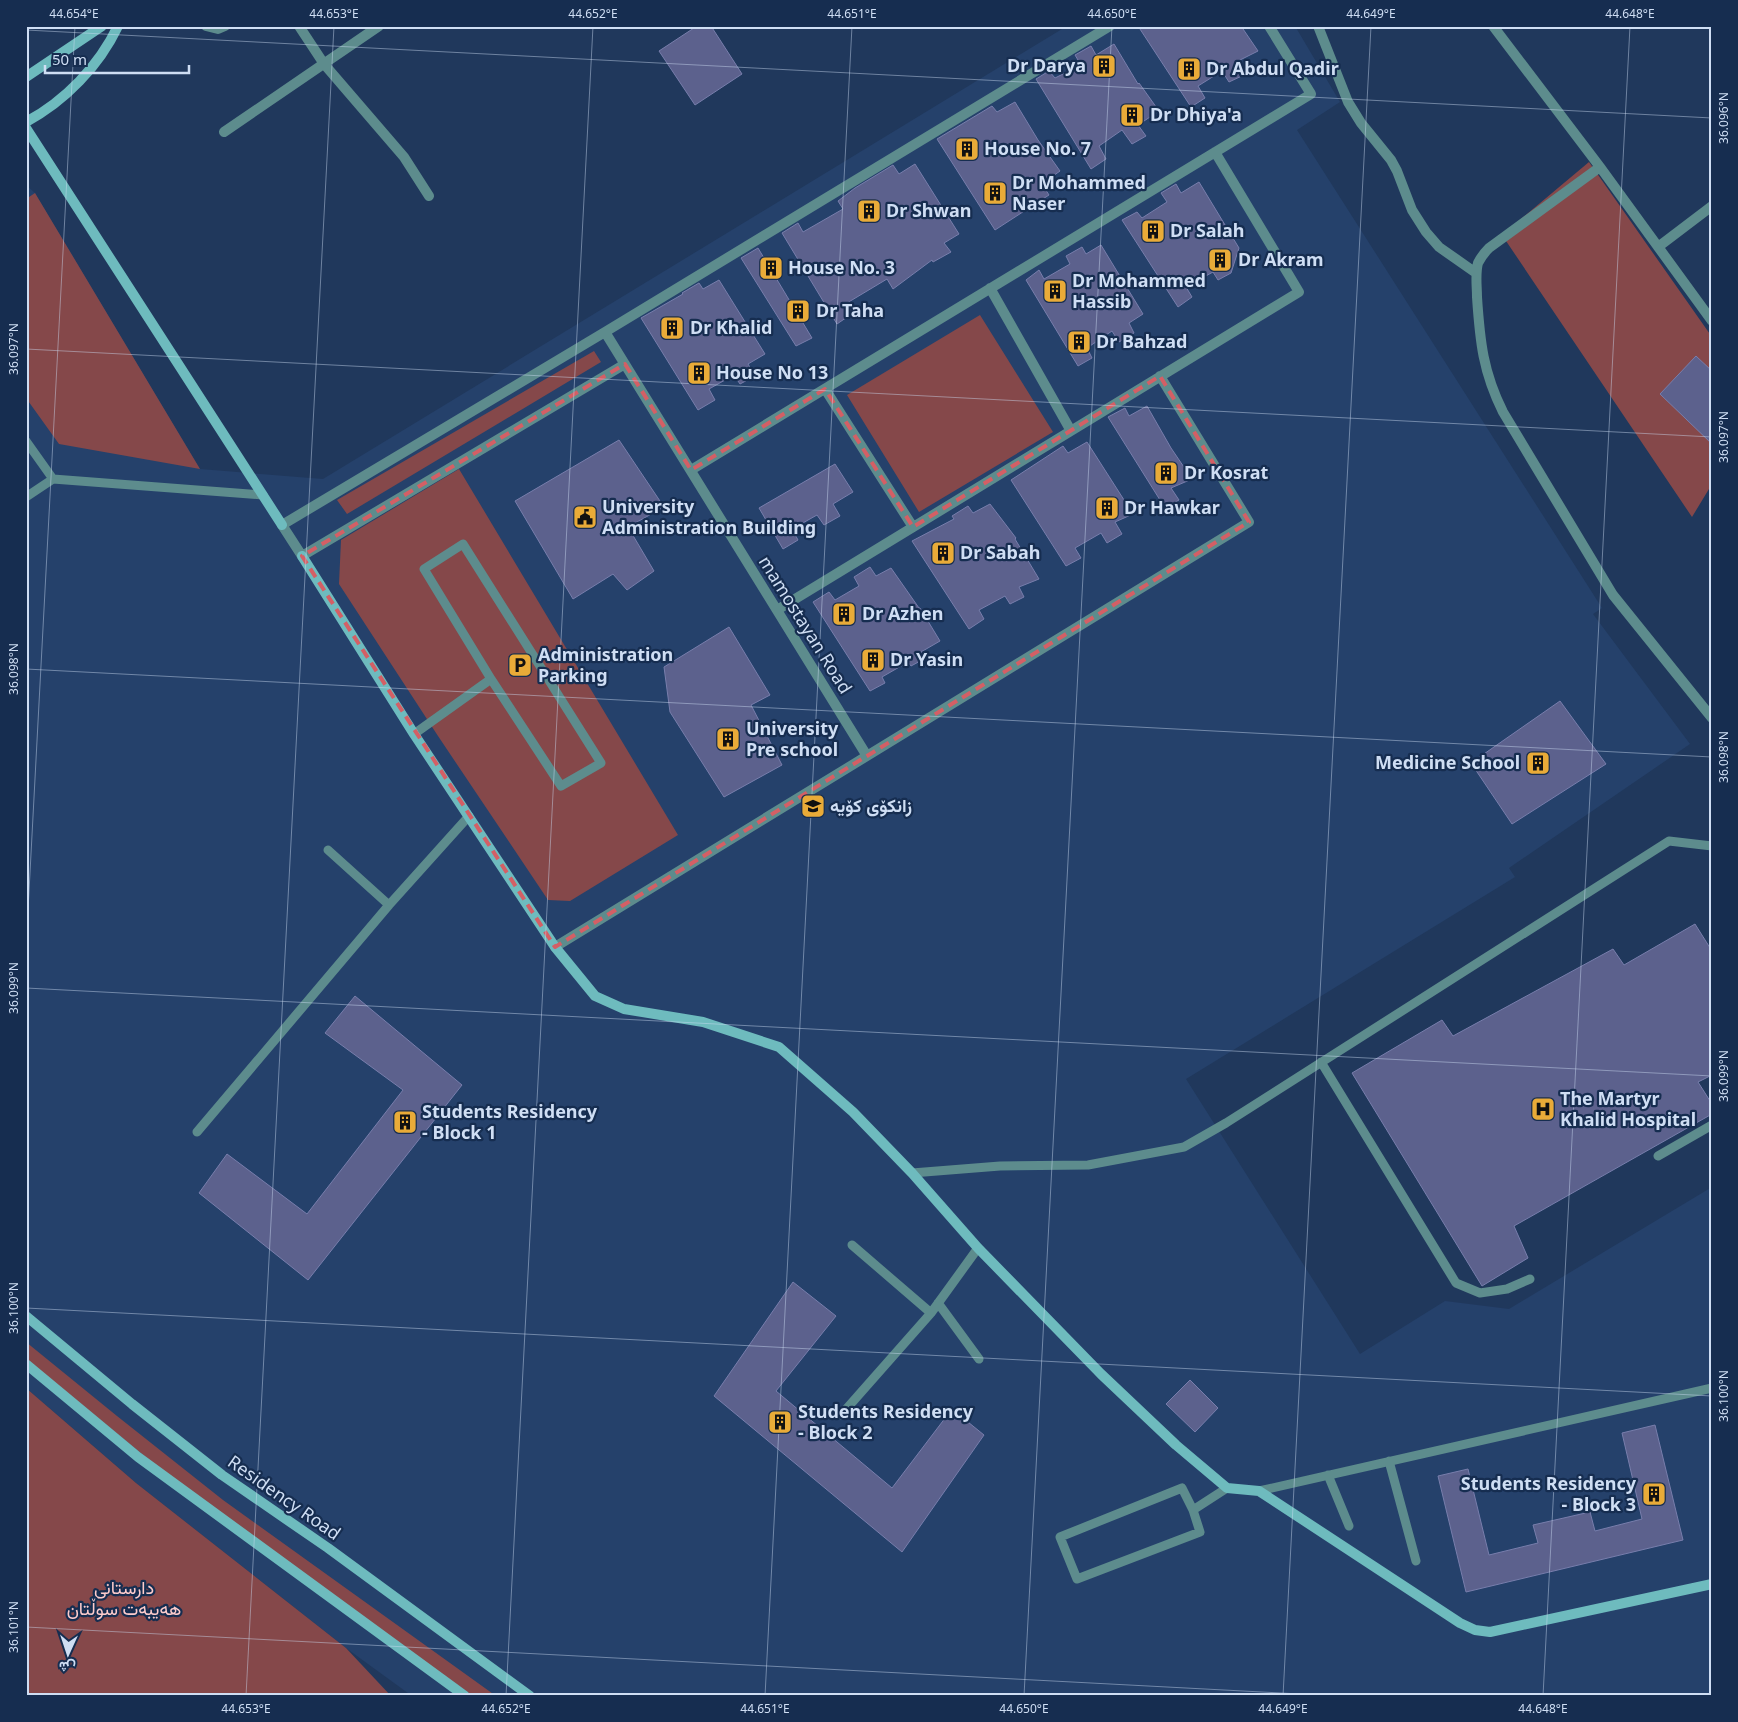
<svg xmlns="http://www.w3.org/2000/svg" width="1738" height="1722" font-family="'Noto Sans',Vazirmatn,sans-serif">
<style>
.built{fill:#25416b}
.green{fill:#85484a}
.building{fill:#5c618d;stroke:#787eac}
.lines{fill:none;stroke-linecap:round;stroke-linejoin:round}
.lane{stroke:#5d8c8d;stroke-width:9}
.street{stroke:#5d8c8d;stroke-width:10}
.secondary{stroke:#6ebbbe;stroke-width:10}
.marked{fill:none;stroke:#d45f65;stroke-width:4;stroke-dasharray:10 6;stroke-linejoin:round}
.ticks{fill:none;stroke:#cfdef4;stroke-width:1;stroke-opacity:0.45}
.labels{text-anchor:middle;stroke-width:4.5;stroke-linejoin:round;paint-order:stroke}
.poi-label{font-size:18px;font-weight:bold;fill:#cfdef4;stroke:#162d50;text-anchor:start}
.street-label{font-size:18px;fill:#cfdef4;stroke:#162d50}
.park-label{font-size:18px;fill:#fecccc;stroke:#162d50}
.neatline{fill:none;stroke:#cfdef4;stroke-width:2}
.ticks-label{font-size:12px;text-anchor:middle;fill:#cfdef4}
</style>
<rect width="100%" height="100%" fill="#20385c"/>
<!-- built -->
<path class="built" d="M1067,26H1295L1340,102L1297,130L1602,608L1593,614L1690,744L1509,868L1515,877L1186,1079L1360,1354L1445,1301L1509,1309L1712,1187V1696H412L346,1648L136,1483L26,1388V185L35,193L200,469L323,479Z"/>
<!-- green -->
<path class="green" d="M1589,162L1712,337V484L1692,517L1502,235Z
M35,193L200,469L59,444L26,398V199Z
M980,315L1053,432L919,512L847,395Z
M594,351L601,362L347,514L337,500Z
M459,469L678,835L570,901L548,900L438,736L339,584L341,540Z
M26,1342L117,1416L223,1500L496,1696H473L209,1509L26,1359Z
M26,1388L136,1483L346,1648L391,1696H26Z"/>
<!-- building -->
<path class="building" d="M697,26H711L742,74L695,105L659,51Z
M1138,26H1241L1258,51L1238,61L1246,74L1229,82L1222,71L1198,86L1205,98L1191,107Z
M1114,44L1138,84L1139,83L1159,111L1138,125L1146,136L1132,144L1122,130L1099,146L1106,159L1091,169L1036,79L1049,71L1055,78L1081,65L1075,55L1091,46L1096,55Z
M1015,102L1038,140L1060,171L1042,184L1049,195L995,230L937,139L992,106L997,112Z
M915,164L959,234L944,243L951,252L933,262L932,260L893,289L887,279L847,303L853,313L837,324L782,233L798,223L803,232L843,209L838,201L855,188L893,165L899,174Z
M1199,182L1239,248L1231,273L1218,280L1213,272L1186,287L1192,297L1178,307L1122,220L1137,212L1142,218L1167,202L1161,193L1176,184L1181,193Z
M1101,245L1143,314L1129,323L1134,333L1119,342L1112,331L1087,348L1092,358L1078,366L1026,280L1039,270L1044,279L1070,264L1066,256L1082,247L1086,254Z
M758,248L812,338L796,346L741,258Z
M719,280L765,354L748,364L755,376L740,384L734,375L709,389L715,400L698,410L641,318L683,294L682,293L699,283L703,289Z
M1696,356L1712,371V444L1660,394Z
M1147,406L1171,448L1192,479L1171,488L1179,500L1165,508L1108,417L1125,408L1129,416Z
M619,440L664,507L628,527L654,571L627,590L613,574L573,599L515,501Z
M1087,442L1133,514L1115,522L1122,534L1107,543L1101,533L1075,548L1081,558L1066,566L1011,480L1063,446L1068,453Z
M835,464L853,492L833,504L840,516L824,525L817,515L792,529L798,540L783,549L759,508Z
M990,504L1016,538L1015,539L1039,579L1019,587L1024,597L1010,604L1005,596L979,610L984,619L969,629L912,541L954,519L952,516L968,506L973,513Z
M870,567L876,576L891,568L919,608H920L940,641L921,652L924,659L911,666L908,662L882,677L885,683L870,691L813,602L829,592L835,600L859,586L854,577Z
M729,627L770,695L751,705L782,765L724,797L670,712L664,667Z
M1560,701L1606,764L1512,824L1471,763Z
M1695,924L1712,951V1075L1698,1082L1712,1104V1114L1514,1226L1528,1258L1482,1286L1352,1073L1442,1020L1453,1036L1613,949L1624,965Z
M355,996L462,1085L308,1280L199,1193L227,1154L307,1214L403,1090L325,1033Z
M793,1282L836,1316L776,1391L892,1488L952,1409L984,1435L902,1552L714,1396Z
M1190,1380L1218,1408L1195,1432L1166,1404Z
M1655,1425L1683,1540L1466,1592L1438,1476L1468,1469L1489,1555L1538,1543L1533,1525L1590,1512L1595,1531L1642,1519L1622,1433Z"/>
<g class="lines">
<!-- lane -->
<path class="lane" d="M26,441L53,479L263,495
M26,497L53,479
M414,734L491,679L561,786L601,763L463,544L424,569L491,679
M328,850L389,905
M1321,1062L1456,1283L1480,1293L1507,1289L1530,1279
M197,1132L389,905L469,816
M1658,1156L1712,1125
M912,1173L1000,1166L1088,1165L1184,1147L1226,1123L1669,841L1712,846
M852,1245L931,1313
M938,1303L979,1359
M841,1415L931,1313L978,1248
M1389,1461L1416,1561
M1328,1475L1349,1526
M1259,1491L1712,1388
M1193,1510L1200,1532L1077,1579L1060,1537L1182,1488L1193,1510L1227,1488"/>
<!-- street -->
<path class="street" d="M206,26L218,29L225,26
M299,26L324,64L404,157L429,196
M1318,26L1348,102L1361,123L1391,160L1397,171L1412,210L1426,232L1439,247L1476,273
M1493,26L1600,167L1712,321
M224,132L379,26
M1600,167L1489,248C1485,252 1481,257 1478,263C1475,274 1477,286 1477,297C1480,342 1483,372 1503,412L1613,595L1712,718
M1658,247L1712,206
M990,288L1071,431
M605,332L867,756
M625,364L302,556L282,525L605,332L1110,26
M825,389L913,527
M691,470L1311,94L1269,26
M777,610L1299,292L1215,152
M555,947L1249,522L1160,376"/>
<!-- secondary -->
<path class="secondary" d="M26,77L102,26
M26,122C65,101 99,66 118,26
M26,128L282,525
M302,556L414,734L555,947L595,996L624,1009L703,1022L779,1047L853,1112L912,1173L978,1248L1101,1374L1176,1445L1227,1488L1259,1491L1460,1623L1475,1630L1490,1632L1712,1584
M26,1316L132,1404L222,1475L328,1548L530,1696
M26,1364L138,1457L465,1696"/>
</g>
<!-- marked area -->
<path class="marked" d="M625,364L691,470L825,389L913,527L1160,376L1249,522L555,947L302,556Z"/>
<!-- ticks -->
<path class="ticks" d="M26,30L1712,118M26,349L1712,437M26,669L1712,757M26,948L75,26M26,988L1712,1076M26,1308L1712,1396M26,1627L1338,1696M246,1696L334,26M506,1696L593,26M765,1696L852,26M1024,1696L1112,26M1283,1696L1371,26M1543,1696L1630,26"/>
<!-- icons -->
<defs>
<g id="building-square" transform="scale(1.25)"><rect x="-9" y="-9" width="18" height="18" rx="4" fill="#e9ab38" stroke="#162d50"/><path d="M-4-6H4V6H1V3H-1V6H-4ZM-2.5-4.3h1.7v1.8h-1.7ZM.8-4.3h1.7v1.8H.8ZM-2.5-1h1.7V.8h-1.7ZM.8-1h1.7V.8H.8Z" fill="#111"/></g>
<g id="civic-square" transform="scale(1.25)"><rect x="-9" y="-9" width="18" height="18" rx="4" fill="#e9ab38" stroke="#162d50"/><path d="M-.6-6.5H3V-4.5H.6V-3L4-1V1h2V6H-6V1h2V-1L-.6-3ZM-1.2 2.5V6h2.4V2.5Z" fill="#111"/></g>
<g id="parking-square" transform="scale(1.25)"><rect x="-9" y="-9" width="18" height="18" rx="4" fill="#e9ab38" stroke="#162d50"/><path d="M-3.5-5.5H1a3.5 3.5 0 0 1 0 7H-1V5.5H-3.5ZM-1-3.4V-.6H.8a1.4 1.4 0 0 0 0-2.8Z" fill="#111"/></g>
<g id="university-square" transform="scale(1.25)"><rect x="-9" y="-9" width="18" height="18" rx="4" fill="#e9ab38" stroke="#162d50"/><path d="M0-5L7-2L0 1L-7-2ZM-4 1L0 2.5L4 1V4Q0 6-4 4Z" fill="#111"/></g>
<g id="hospital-square" transform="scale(1.25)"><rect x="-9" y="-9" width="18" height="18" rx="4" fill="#e9ab38" stroke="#162d50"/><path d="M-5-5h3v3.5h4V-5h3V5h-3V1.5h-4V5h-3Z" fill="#111"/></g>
</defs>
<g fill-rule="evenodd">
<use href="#building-square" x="1104" y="66"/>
<use href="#building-square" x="1189" y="69"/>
<use href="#building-square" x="1132" y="115"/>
<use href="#building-square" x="967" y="149"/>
<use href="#building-square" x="995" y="193"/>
<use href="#building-square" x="869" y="211"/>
<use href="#building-square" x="1153" y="231"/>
<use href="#building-square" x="1220" y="260"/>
<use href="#building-square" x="771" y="268"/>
<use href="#building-square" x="1055" y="291"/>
<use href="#building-square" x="798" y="311"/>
<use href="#building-square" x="672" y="328"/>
<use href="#building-square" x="1079" y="342"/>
<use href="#building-square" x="699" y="373"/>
<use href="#building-square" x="1166" y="473"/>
<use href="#building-square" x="1107" y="508"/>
<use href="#civic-square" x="585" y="517"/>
<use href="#building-square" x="943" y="553"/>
<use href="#building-square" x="844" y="614"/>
<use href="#building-square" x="873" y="660"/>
<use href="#parking-square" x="520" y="665"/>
<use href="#building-square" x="728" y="739"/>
<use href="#building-square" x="1538" y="763"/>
<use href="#university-square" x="813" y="806"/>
<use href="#hospital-square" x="1543" y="1109"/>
<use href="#building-square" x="405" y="1122"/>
<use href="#building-square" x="780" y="1422"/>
<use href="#building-square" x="1654" y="1494"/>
</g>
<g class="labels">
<!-- poi labels -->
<g class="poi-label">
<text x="1086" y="72" text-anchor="end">Dr Darya</text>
<text x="1206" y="75">Dr Abdul Qadir</text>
<text x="1150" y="121">Dr Dhiya'a</text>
<text x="984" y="155">House No. 7</text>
<text x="1012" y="189">Dr Mohammed<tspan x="1012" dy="21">Naser</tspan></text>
<text x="886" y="217">Dr Shwan</text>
<text x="1170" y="237">Dr Salah</text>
<text x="1238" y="266">Dr Akram</text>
<text x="788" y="274">House No. 3</text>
<text x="1072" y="287">Dr Mohammed<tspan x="1072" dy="21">Hassib</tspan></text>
<text x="816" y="317">Dr Taha</text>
<text x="690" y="334">Dr Khalid</text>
<text x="1096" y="348">Dr Bahzad</text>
<text x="716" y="379">House No 13</text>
<text x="1184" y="479">Dr Kosrat</text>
<text x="602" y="513">University<tspan x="602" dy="21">Administration Building</tspan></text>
<text x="1124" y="514">Dr Hawkar</text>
<text x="960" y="559">Dr Sabah</text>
<text x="862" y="620">Dr Azhen</text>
<text x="538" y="661">Administration<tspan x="538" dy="21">Parking</tspan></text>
<text x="890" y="666">Dr Yasin</text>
<text x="746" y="735">University<tspan x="746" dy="21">Pre school</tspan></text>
<text x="1520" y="769" text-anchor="end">Medicine School</text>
<text x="830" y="812">زانکۆی کۆیە</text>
<text x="1560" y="1105">The Martyr<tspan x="1560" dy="21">Khalid Hospital</tspan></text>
<text x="422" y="1118">Students Residency<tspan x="422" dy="21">- Block 1</tspan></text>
<text x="798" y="1418">Students Residency<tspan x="798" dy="21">- Block 2</tspan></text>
<text x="1636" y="1490" text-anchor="end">Students Residency<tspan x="1636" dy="21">- Block 3</tspan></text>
</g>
<!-- street labels -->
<g class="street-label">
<text transform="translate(805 625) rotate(58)" y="6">mamostayan Road</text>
<text transform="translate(284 1498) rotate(35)" y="6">Residency Road</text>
</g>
<!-- park labels -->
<g class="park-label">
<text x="124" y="1594">دارستانی<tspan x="124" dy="21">هەیبەت سوڵتان</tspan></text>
</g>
</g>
<!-- border -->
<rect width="1738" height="1722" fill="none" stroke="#162d50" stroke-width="55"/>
<!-- north arrow -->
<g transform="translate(68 1654) rotate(183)" stroke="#162d50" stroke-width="4" paint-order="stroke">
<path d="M0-4L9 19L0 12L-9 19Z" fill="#cfdef4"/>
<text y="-8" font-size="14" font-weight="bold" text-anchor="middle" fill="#cfdef4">ش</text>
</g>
<!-- scale -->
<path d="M45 65v8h144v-8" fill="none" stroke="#cfdef4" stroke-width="2.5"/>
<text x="52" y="65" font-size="15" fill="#cfdef4" stroke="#162d50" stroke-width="4" paint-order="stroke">50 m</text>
<rect x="28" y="28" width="1682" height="1666" class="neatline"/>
<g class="ticks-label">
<text x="74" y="18">44.654°E</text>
<text x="334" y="18">44.653°E</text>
<text x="593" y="18">44.652°E</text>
<text x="852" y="18">44.651°E</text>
<text x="1112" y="18">44.650°E</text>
<text x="1371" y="18">44.649°E</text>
<text x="1630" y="18">44.648°E</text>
<text transform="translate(1724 118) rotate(-90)" y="4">36.096°N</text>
<text transform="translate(14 349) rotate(-90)" y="4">36.097°N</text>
<text transform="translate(1724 437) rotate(-90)" y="4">36.097°N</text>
<text transform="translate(14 669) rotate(-90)" y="4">36.098°N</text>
<text transform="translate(1724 757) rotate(-90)" y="4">36.098°N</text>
<text transform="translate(14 988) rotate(-90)" y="4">36.099°N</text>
<text transform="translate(1724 1076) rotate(-90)" y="4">36.099°N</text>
<text transform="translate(14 1308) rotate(-90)" y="4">36.100°N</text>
<text transform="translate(1724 1396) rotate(-90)" y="4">36.100°N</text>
<text transform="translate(14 1627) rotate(-90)" y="4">36.101°N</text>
<text x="246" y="1713">44.653°E</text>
<text x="506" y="1713">44.652°E</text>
<text x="765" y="1713">44.651°E</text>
<text x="1024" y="1713">44.650°E</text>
<text x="1283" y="1713">44.649°E</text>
<text x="1543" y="1713">44.648°E</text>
</g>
</svg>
